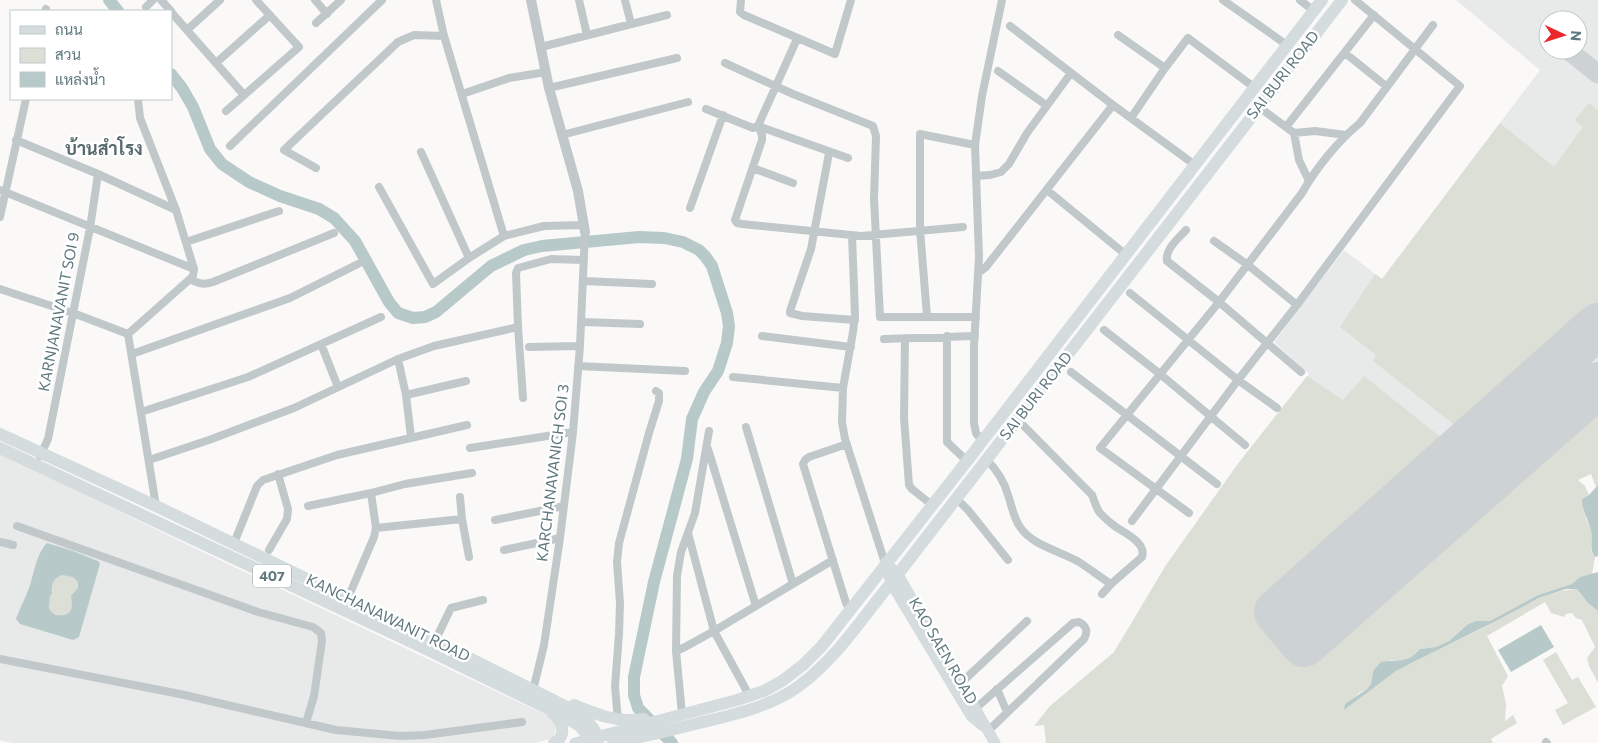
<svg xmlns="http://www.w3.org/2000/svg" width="1598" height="743" font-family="Commissioner,Sarabun,sans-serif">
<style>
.built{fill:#e8e9e9;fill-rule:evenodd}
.green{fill:#dcdfd6}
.water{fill:#b7c9c9;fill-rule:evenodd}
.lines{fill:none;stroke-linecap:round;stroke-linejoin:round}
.river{stroke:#b7c9c9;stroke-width:12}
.taxiway{stroke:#cdd2d4;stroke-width:19}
.runway{stroke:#cdd2d4;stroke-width:46}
.minor{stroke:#c1c8ca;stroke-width:8}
.tertiary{stroke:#c1c8ca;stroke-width:10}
.secondary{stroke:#d5dcdd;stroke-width:11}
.primary{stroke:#d5dcdd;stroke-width:12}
.labels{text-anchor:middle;stroke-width:5;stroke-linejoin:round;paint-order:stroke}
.shield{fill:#fff;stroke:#8fa0a5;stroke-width:1}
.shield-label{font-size:14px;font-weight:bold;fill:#5f787e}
.street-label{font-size:15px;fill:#5f787e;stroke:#fff}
.quarter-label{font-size:18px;font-weight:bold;fill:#566a6e;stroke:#fff}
</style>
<rect width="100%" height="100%" fill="#faf9f8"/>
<!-- built -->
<path class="built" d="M1456,0H1598V408L1267,702L1237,465L1309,374L1274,342L1344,250L1382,279L1540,70ZM1548,20H1578V50H1548Z
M0,453L182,542L546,715L555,724V731L553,738L536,743H12L0,740Z"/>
<!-- green -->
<path class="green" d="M1589,103L1598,110V317L1469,431H1462L1373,361L1376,355L1340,327L1375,274L1382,279L1500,123L1554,167L1583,127L1575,120Z
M1307,376L1343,400L1364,376L1448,443L1450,448L1270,609L1304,651L1598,391V485L1596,487L1591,474L1578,480L1585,486L1589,495L1582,499C1583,506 1584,513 1586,519C1589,525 1593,531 1592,538C1592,546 1589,550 1595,557L1592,574L1580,577L1573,584L1538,595L1490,621H1476L1468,624L1449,641L1436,647L1420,649L1413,657L1403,661L1391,660L1373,671L1371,684L1367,689L1359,693L1344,710C1361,697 1378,683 1396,671C1426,652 1461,640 1492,623C1519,608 1545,591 1577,589L1588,603L1598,611V683L1589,666L1587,658L1595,647L1582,620L1576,618L1572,613L1566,614L1564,617L1551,613L1545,602L1487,636L1508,676L1502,686L1506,704L1505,721L1513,715L1517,723L1491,739L1493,743H1046L1044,725L1034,726L1050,706L1114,652L1166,565L1237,465Z
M62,575L73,577L78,581C78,588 73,610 68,614C64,617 60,616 55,615L49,609L50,596L52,594C51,584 53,580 62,575Z
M1556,652L1572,680L1578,677L1596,707L1563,725L1555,710L1568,703L1543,660Z"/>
<!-- water -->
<path class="water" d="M1598,485V556L1595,557C1588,548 1594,540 1591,530C1588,519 1582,511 1582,499L1589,495Z
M47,543L73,551L98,561L100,564L79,637L73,640L20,624L16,619C20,608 25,599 29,588C34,574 36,554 47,543ZM62,575L73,577L78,582V588L71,596C74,611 70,617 55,615L49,609L50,596L52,594C51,584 53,579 62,575Z
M1598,572V611L1588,603L1577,589H1566L1539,598L1492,623L1413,662L1396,671L1344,710L1345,704L1367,689L1371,684L1373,671L1381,662C1398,659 1408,664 1420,649L1436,647L1449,641L1468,624L1476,621H1490L1538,595L1572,584L1580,577Z
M1541,625L1554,647L1511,672L1498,650Z"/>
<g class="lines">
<!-- river -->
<path class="river" d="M109,0L118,11
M171,74L182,88L193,107L210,149L222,164L249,182L280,196L319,209L334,218L355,241L389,302L398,313L413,318L425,317L436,312L491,266L524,250L542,246L639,237L664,238L683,242L699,250L705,256L712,266L727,313L729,326L727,343L718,371L704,392L692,419L687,459L654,582L634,677V695L638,708L672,743"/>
<!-- taxiway -->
<path class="taxiway" d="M1568,50L1598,74"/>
<!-- runway -->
<path class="runway" d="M1598,326L1277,612L1304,644L1598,385"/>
<!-- minor -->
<path class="minor" d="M161,0L171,11
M315,0L327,14
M436,0L444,36L504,236
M579,0L587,35
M625,0L631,24
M741,0L740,12L744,15L835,54L851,0
M1223,0L1287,45
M1300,0L1314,11
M146,7L153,0
M45,11L46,9
M171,12L244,95
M316,23L341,0
M1010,26L1113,105L1195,165
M187,30L220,0
M1118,35L1165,68
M541,47L667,15
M1345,53L1386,86
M216,63L270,15
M725,63L793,94L873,126L876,136L874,199L880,317H976
M998,71L1046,105
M549,88L677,58
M462,94L509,78L546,72
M1259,107L1294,133L1299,160L1309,181
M706,109L748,126L753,128L758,126L797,39
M226,111L299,47L256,0
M1131,118L1165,68L1188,38L1255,88
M1286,127L1374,15
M1294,133L1315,131L1346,135
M562,135L688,102
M16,140L98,174L176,210
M230,146L382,0
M421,152L469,258
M829,153L811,249L790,311V313L802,316L855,320
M848,158L758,126L762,135V140L735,220L737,223L742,224L861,236L963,227
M316,168L284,150L398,42L414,35L444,36
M753,168L793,183
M976,176L990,175L1001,172L1009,164L1027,133L1071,73
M379,187L433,284L469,258L504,236L544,226L584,225
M0,190L194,269
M1047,190L1125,254
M690,208L723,115
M0,217L26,99
M1186,230C1178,239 1165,249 1167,261L1219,302L1301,372
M852,235L855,315L853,332L843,388L842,422L845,439L885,563
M1214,241L1248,265L1297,305
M186,242L279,211
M978,273L986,267L1113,105
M190,279C199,284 204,285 213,282L334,233
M583,281L652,284
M0,289L73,313L128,334
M1130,293L1238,380L1277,408
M927,316L920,230V134L975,145
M581,322L640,324
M1104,330L1160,374L1245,445
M128,334L190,279L193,276L194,269L176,210L140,118L138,99
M128,334L156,506
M762,336L851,347
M947,336V442L967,461
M905,338L904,418L909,485L912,489L932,505
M884,339L975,336
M321,344L338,387
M529,347L580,346
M132,354L290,298L358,264
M398,359L406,395L411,437
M578,366L685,371
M1071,372L1217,484
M733,377L843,388
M406,395L466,381
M523,398L518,327L516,273L518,268L551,259L584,260
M141,412L248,377L381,317
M746,427L793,584
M982,441L976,433L974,423V346L979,257L975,145L982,96L1002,0
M847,444L809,457L805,460L803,464L846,603L850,610
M470,448L573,432
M708,449L756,606
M40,456L48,439L90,228L98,174
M986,459C997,470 1004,480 1008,495C1012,506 1013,517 1020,527C1033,546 1060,551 1079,562C1090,569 1100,577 1111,584L1142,557C1147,541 1121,532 1112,524C1108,521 1104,517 1100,513C1096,508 1095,502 1092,495L1017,419
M149,460L209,440L294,408L398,359L434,346L518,327
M460,497L462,519
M956,498L968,510L1008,560
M308,506L371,493L405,484L472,473
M1189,513L1100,448L1219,302L1302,193C1316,168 1338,141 1360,123L1433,25
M495,520L564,506
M1132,521L1238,380L1297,305L1460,86L1355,0
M17,526L258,612L313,627L321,633L322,641L314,696L306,723
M376,528L462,519L469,557
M688,533L714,631L750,697
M0,542L13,545
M234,543L257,486L263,480L337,455L467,425
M269,550L287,519L288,509L278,474
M504,550L560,538
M1102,594L1111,584
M348,598L374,537L376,528L371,493
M435,641L451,608L483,600
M676,651L685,647L714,631L833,560
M0,659L180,694L336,730L400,736L425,735L522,722
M961,683L1027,621
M534,686L544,645L560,538L573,432L580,346L585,232
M997,689L1007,712
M976,708L1073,623L1079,622C1087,626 1088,632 1084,639L988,731
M682,714L676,651L677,576L681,552L695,513L709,431
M618,721L615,686L619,634L620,603L617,562L619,543L649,433L659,401V393L656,391
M1546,742L1547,743"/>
<!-- tertiary -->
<path class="tertiary" d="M531,0L549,88L578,191L585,232"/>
<!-- secondary -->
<path class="secondary" d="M885,563L897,573L995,743
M889,576L891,583L971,716L983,726
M575,743L590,739"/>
<!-- primary -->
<path class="primary" d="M0,434L156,506L435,641L571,709C583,717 598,727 598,743
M0,448L420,646L565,717L580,726L590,739L596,743
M574,705C598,715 617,723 644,719
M552,713C563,721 567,736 554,743
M590,739L737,700L764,691L782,681L803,665L822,646L967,461L1322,0
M613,743C641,737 668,731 695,724C731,715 769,708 799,686C836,659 862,618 891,583L1342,0"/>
</g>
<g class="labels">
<!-- shield labels -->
<rect class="shield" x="253" y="564.5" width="38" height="23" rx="4"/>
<g class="shield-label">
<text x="272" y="581">407</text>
</g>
<!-- street labels -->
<g class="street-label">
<text transform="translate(1283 75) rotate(-52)" y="5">SAI BURI ROAD</text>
<text transform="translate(59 312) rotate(-79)" y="5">KARNJANAVANIT SOI 9</text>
<text transform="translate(1036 396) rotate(-52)" y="5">SAI BURI ROAD</text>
<text transform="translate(553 473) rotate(-83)" y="5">KARCHANAVANICH SOI 3</text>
<text transform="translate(388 618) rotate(26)" y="5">KANCHANAWANIT ROAD</text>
<text transform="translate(943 651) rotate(60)" y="5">KAO SAEN ROAD</text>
</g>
<!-- quarter labels -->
<g class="quarter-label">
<text x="104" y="155">บ้านสำโรง</text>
</g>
</g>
<!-- legend -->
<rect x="10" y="10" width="162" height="90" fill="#ffffff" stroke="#bfc9cb"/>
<rect x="20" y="26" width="25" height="8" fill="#d5dcdd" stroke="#bfc9cb"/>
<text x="55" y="35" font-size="15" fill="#5f787e">ถนน</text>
<rect x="20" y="48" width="25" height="15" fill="#dcdfd6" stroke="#bfc9cb"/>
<text x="55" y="60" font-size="15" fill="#5f787e">สวน</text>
<rect x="20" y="72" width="25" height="15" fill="#b7c9c9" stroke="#bfc9cb"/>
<text x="55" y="85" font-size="15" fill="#5f787e">แหล่งน้ำ</text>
<!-- north arrow -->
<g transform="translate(1563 35) rotate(94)"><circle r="24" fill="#ffffff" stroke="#bfc9cb"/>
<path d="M0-4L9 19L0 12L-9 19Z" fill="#e9282e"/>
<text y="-8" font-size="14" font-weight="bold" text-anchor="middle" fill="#5f787e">N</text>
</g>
</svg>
